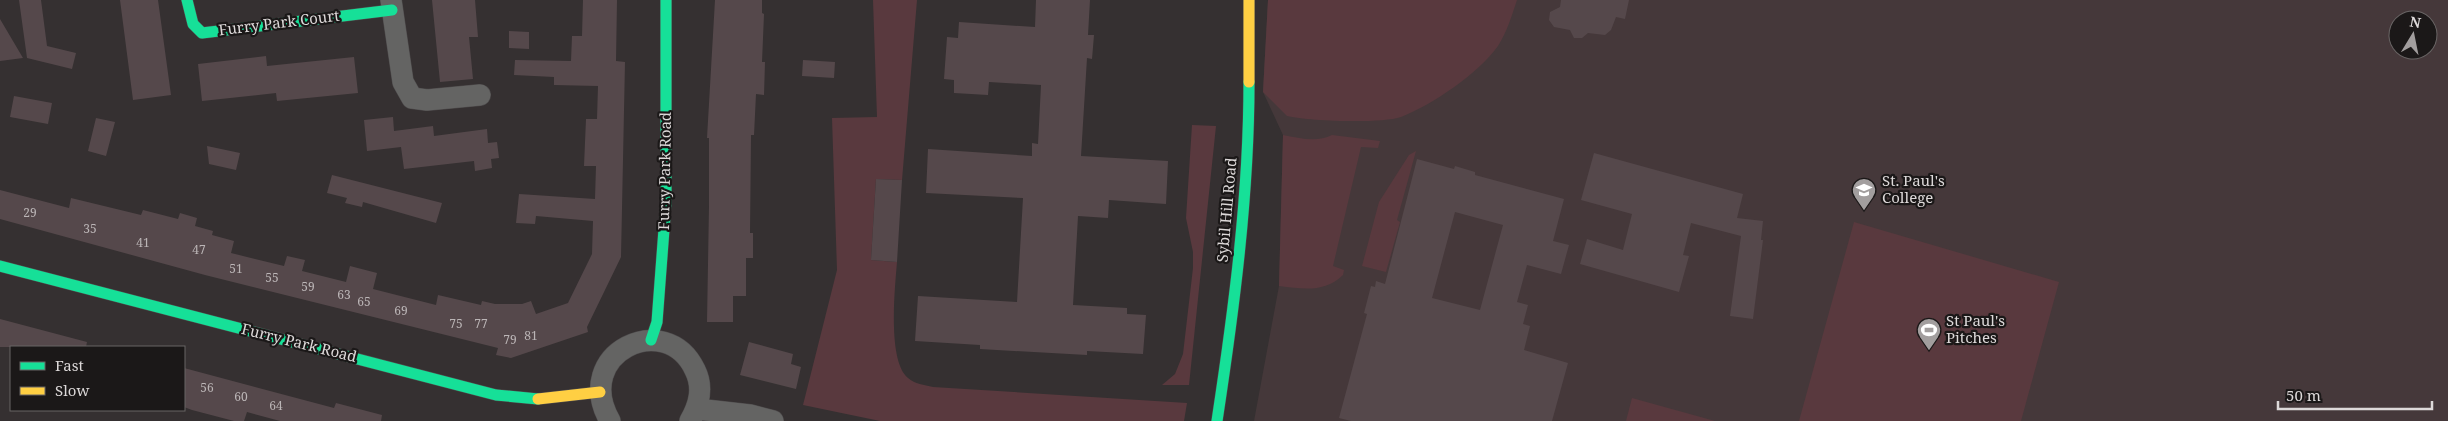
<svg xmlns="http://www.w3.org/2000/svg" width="2448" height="421" font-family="'Noto Serif',serif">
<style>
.built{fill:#45383a;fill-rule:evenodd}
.green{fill:#59393e}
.building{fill:#55484b;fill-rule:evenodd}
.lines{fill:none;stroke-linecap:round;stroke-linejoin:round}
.street-casing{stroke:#4f4c4d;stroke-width:22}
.fast-casing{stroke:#4f4c4d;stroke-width:12}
.slow-casing{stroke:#4f4c4d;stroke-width:12}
.street{stroke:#646463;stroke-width:21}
.fast{stroke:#16e098;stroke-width:11}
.slow{stroke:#ffcf43;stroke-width:11}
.labels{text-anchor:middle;stroke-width:4.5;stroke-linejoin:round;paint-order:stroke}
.number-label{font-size:12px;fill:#bbb5b6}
.street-label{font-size:15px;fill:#ddd9d9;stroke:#1b1818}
.poi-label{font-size:15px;fill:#ddd9d9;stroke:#1b1818;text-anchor:start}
</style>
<rect width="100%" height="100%" fill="#353031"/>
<!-- built -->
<path class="built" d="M1268,0H2448V421H1254L1279,286L1283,135L1263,92ZM2398,20H2428V50H2398Z"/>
<!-- green -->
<path class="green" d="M873,0H917L902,180L876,179L871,260L897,262C895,287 887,361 908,378C915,384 924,385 933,387L1187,403L1184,421H880L803,405L837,270L832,118L877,117Z
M1268,0H1517C1512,15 1507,32 1498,46C1479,73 1432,105 1401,117C1380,124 1308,121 1287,116L1263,92Z
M1192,125L1216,126L1189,385H1162L1175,374L1183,354L1193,268V252L1186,218Z
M1283,135C1299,138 1317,143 1332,135L1380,141L1378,148L1361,147L1333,266L1344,270L1343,275C1324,293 1304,289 1279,286Z
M1416,151L1397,220L1400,222L1386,272L1362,266L1379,202L1409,155Z
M1854,222L2059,282L2021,421H1799Z
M1632,398L1715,421H1626Z"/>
<!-- building -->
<path class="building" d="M19,0H41L47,46L76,53L72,69L27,58Z
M120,0H158L171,95L133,100Z
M432,0H475L478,37H469L473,79L440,82Z
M583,0H617L616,61L625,62L621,257L587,327L588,332L511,358L496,355L498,348L205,275L0,219V190L69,208L71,198L141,215L143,210L178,219L180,213L197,218L195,226L213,231L212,235L234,241L231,253L284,266L287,256L305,260L302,271L346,282L350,266L377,273L373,289L436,305L438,295L481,305L482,301L495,304H522L531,301L536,314L568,303L592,254L593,221L536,216L535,224L516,223L519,194L595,199L596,166H584L586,119H597L598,86L554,85V77L514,75L515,60L571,61L572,36H582Z
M715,0H762V13L764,14L762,62H765L764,95L756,94L754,135H751L750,233H753V258H746V296H733V322H707L709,206V138H707Z
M1036,0H1090L1088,35H1094L1092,59L1087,58L1081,156L1168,161L1166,204L1109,200L1108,218L1078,216L1073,305L1127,308V314L1146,315L1143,354L1087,351V355L980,349V345L915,341L918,296L1017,302L1023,198L926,193L928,149L1032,156V143L1038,144L1041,85L989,82L988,95L954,93V80L944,79L947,37L958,38L959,22L1035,27Z
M1561,0H1629L1625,19L1616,17L1611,30L1605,35L1588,33L1582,38H1574L1570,30L1554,27L1549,20L1550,12L1560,7Z
M0,19L23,58L0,61Z
M509,31L529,32V49L509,48Z
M266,56L267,66L354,57L358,93L277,101L276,93L202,101L198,64Z
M803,60L835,62L834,78L802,76Z
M14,96L52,103L48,124L10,117Z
M393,117L394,131L433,126L434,136L487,129L488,143L497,142L499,158L491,159L492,168L475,171L474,161L404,169L401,147L367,151L364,120Z
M96,118L115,122L106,156L88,151Z
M207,146L240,153L236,170L209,164Z
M1594,153L1743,194L1737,218L1763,221L1761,240H1763L1753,319L1730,316L1741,236L1691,223L1683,255L1689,256L1679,292L1580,264L1587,239L1623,250L1632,214L1581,200Z
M1417,159L1454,169L1455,166L1475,172V175L1564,199L1553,241L1569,245L1561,274L1527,265L1517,302L1528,305L1523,324L1530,326L1524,350L1568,363L1552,421H1351L1339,418L1367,314L1364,313L1371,286L1375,287L1376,281L1385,284ZM1455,212L1503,225L1480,310L1432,298Z
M332,175L442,203L436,223L363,202L362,207L345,203L347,198L327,193Z
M876,179L902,180L897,262L871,260Z
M0,319L87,342L86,347H0Z
M749,342L793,354L791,364L801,367L796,389L740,375Z
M184,368L334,408L336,403L382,415L381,421H280L247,412L244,421H234L192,410L184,407Z"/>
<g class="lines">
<!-- street casing -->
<g class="street-casing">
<path id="street" d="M391,0L403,82L412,98L427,100L480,95
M697,409L750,415L773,421
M610,421C571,353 666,308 695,370C704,388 699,405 690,421"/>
</g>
<!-- fast casing -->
<g class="fast-casing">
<path id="fast" d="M187,0L193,24L202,33L392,10
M0,266L496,395L538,399
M651,340L657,322L666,203V0
M1217,421C1234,309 1249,195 1249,82"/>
</g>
<!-- slow casing -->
<g class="slow-casing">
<path id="slow" d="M1249,0V82
M538,399L600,392"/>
</g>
<!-- street -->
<use href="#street" class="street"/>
<!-- fast -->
<use href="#fast" class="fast"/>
<!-- slow -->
<use href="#slow" class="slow"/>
</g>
<!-- icons -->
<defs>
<g id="school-pin" transform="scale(1.25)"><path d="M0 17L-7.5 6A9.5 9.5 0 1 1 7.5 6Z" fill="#a29e9e" stroke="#1b1818"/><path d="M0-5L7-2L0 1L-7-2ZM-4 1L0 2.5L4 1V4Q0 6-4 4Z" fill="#fff"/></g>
<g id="stadium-pin" transform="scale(1.25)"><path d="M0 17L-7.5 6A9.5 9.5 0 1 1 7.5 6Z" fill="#a29e9e" stroke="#1b1818"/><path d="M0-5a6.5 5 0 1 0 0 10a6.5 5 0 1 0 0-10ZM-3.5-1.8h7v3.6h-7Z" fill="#fff"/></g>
</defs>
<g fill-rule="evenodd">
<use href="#school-pin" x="1864" y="190"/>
<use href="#stadium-pin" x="1929" y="330"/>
</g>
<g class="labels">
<!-- number labels -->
<g class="number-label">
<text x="30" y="217">29</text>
<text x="90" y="233">35</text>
<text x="143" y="247">41</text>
<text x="199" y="254">47</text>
<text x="236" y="273">51</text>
<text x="272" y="282">55</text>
<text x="308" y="291">59</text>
<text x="344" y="299">63</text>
<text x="364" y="306">65</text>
<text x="401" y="315">69</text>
<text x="456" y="328">75</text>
<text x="481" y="328">77</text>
<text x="531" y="340">81</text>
<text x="510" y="344">79</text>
<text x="207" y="392">56</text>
<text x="241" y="401">60</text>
<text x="276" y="410">64</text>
</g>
<!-- street labels -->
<g class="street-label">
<text transform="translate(279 23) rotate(-7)" y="5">Furry Park Court</text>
<text transform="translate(665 171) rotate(-89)" y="5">Furry Park Road</text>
<text transform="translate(1227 210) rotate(-85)" y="5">Sybil Hill Road</text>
<text transform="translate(299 343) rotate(14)" y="5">Furry Park Road</text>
</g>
<!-- poi labels -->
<g class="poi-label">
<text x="1882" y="186">St. Paul's<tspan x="1882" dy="17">College</tspan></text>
<text x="1946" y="326">St Paul's<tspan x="1946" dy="17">Pitches</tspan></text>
</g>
</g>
<!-- legend -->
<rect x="10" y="346" width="175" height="65" fill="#1b1818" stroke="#696565"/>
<rect x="20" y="362" width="25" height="8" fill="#16e098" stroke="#696565"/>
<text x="55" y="371" font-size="15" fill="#ddd9d9">Fast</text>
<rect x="20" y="387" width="25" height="8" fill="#ffcf43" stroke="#696565"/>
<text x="55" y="396" font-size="15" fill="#ddd9d9">Slow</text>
<!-- north arrow -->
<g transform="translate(2413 35) rotate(10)"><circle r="24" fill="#1b1818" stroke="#696565"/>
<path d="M0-4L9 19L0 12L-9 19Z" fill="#a29e9e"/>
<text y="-8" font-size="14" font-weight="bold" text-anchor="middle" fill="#ddd9d9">N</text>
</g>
<!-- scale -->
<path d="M2278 401v8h154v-8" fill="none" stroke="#ddd9d9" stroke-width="2.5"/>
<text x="2286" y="401" font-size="15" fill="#ddd9d9" stroke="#1b1818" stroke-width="4" paint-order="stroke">50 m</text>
</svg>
